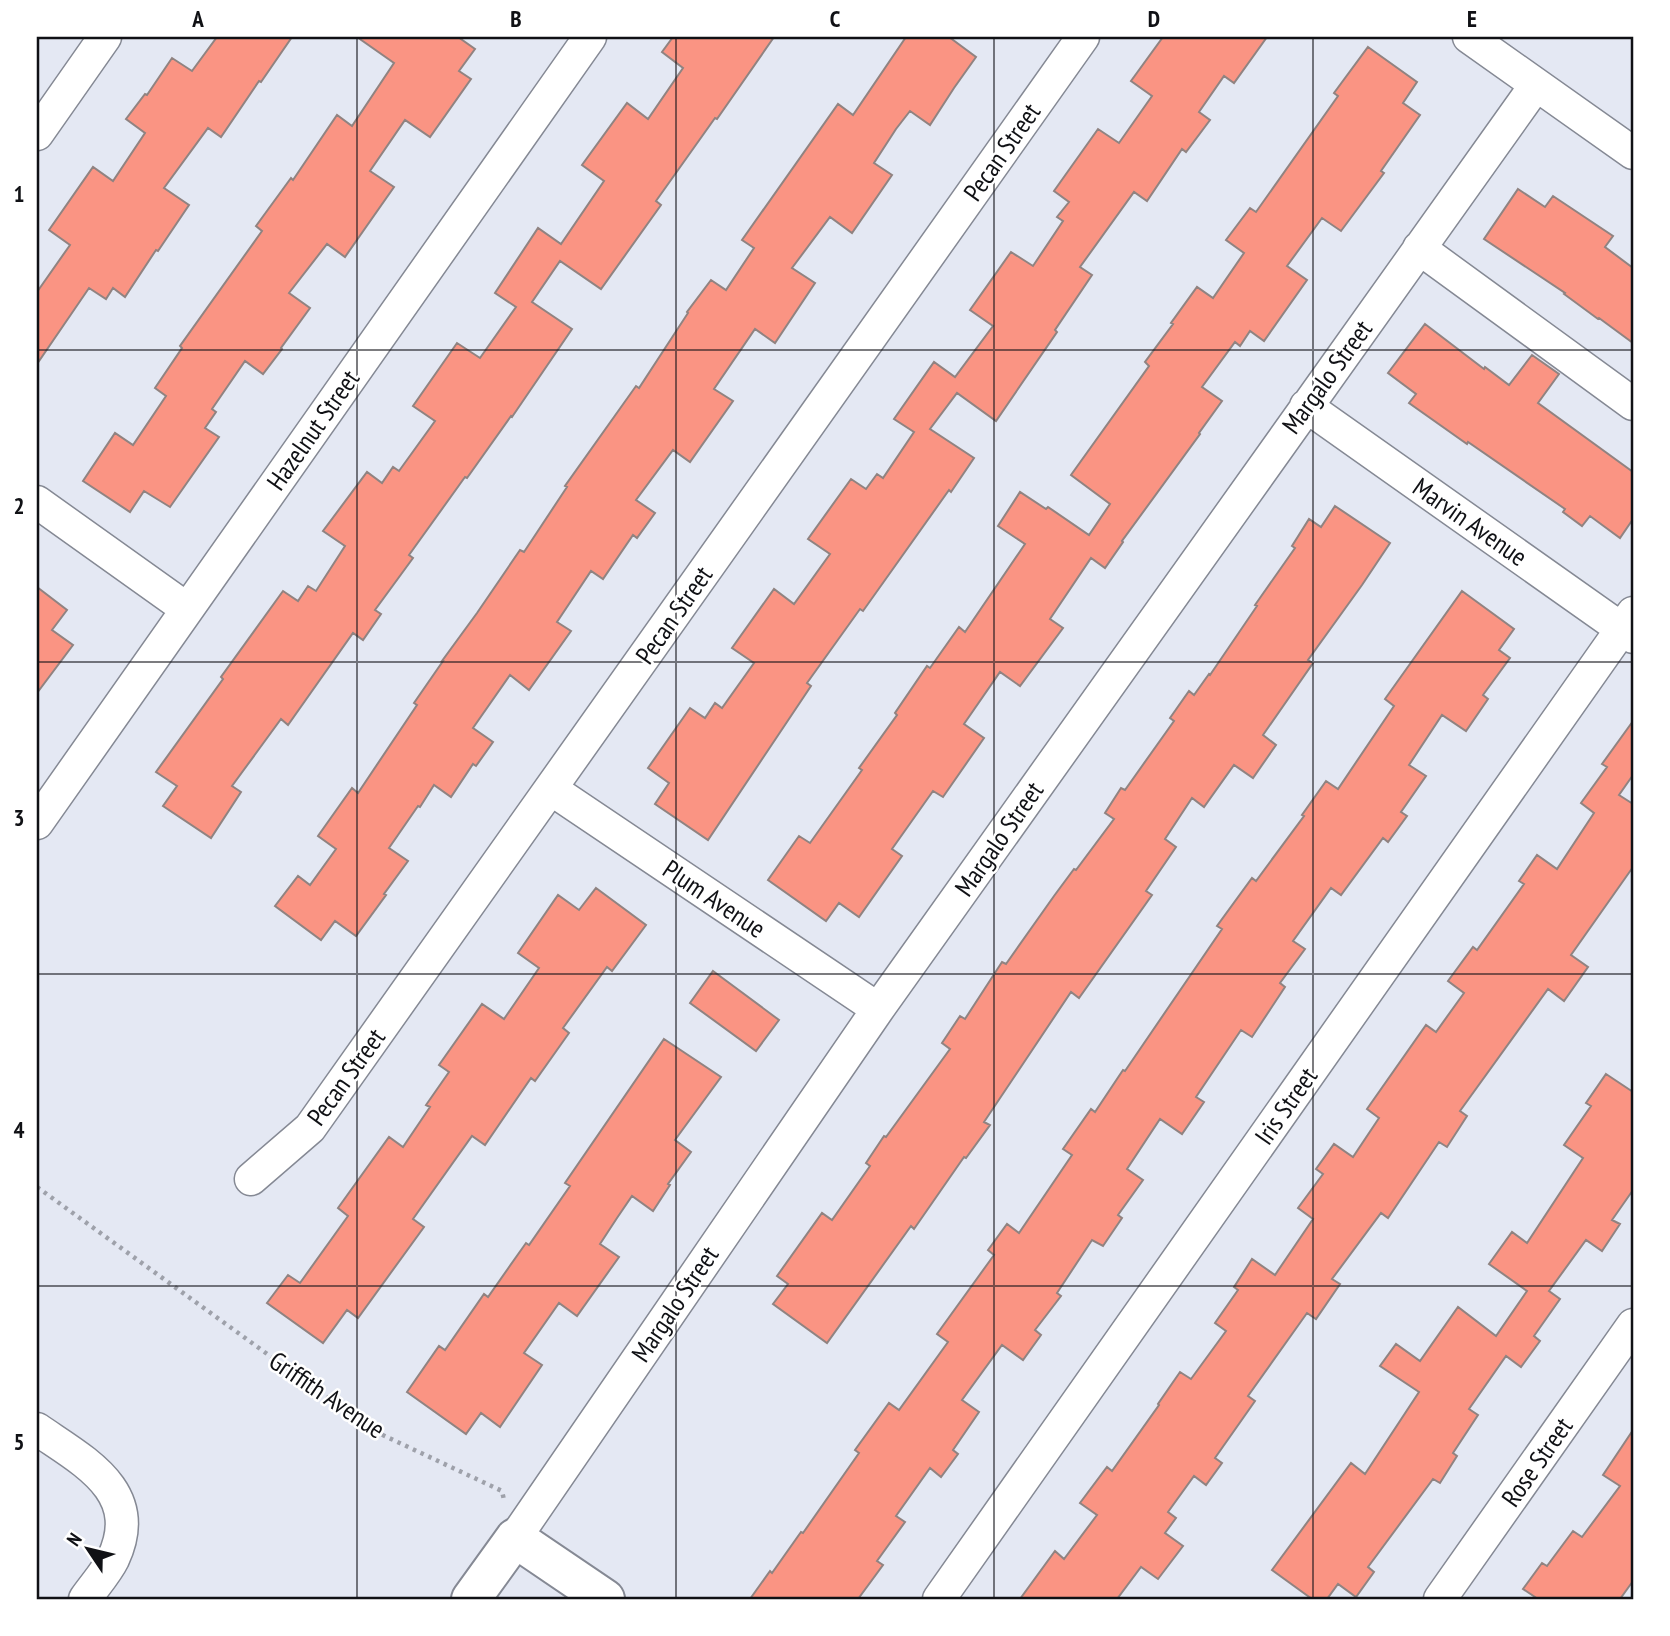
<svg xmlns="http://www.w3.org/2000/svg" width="1670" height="1636" font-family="'PT Sans Narrow',sans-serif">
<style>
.building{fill:#fa9483;stroke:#908381;stroke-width:2}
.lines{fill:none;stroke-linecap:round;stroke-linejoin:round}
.minor-casing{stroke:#858994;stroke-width:35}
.tertiary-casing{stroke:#858994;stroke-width:42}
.path{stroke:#9ea1aa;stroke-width:4.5;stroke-dasharray:3.5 5;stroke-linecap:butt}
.minor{stroke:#fff;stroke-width:32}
.tertiary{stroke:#fff;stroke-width:38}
.grid{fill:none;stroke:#101115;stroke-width:2;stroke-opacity:0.55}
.labels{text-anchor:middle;stroke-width:5;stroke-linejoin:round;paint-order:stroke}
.street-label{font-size:26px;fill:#101115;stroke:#fff}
.neatline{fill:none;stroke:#101115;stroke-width:2.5}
.grid-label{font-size:23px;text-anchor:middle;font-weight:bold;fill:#101115}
</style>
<rect width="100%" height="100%" fill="#e4e8f3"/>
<!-- building -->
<path class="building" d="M217,37H292L261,82L259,81L221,137L208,128L164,188L189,205L158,251L156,250L125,297L113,288L106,299L89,288L37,364V292L70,245L49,230L93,167L113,181L145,133L126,119L145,94L147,95L172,58L192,71Z
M357,37H458L475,49L459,71L471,79L430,137L405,120L370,171L394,187L345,257L327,244L289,293L310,308L281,348L282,349L263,374L245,361L212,409L216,412L205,428L219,437L170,507L144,491L130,512L83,481L115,433L133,445L166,396L155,388L182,348L180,346L262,231L256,226L291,178L293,180L337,115L352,126L394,63Z
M673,37H774L717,119L715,118L656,201L661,205L601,289L560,261L532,302L572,329L512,417L511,416L467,478L465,477L409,555L413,558L375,610L381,614L363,640L353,633L288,725L281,719L232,786L241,792L211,838L163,806L177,786L156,772L223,679L221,677L283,591L298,601L308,586L316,591L345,546L323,531L367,472L382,483L393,467L399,471L435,421L413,406L457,343L480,358L516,307L495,293L538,228L561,244L604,181L582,165L627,103L648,119L683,68L662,52Z
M906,37H949L976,57L954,88L930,125L910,111L896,129L874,163L892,175L852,233L830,217L792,268L815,283L775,343L755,329L714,389L733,401L690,462L673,450L636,500L655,513L637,538L633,535L603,579L591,571L557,622L571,631L529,690L510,675L473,728L493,742L476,766L473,764L451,797L434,785L420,807L418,806L389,848L408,861L384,894L386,895L356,936L335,921L321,940L275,906L298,876L310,885L336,849L318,836L352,788L358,793L417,705L414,703L443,661H442L477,613L520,550L524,552L567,487L565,486L636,386L639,388L688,313L687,312L711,280L726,290L754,248L742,240L838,104L853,115Z
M1163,37H1267L1234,83L1224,76L1199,112L1210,120L1186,152L1182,149L1147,201L1134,192L1080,267L1092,275L1055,330L1057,332L996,421L957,393L930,429L974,458L951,492L949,490L863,611L860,609L807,683L811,686L708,840L655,804L669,783L648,768L690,708L705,718L715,703L722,708L754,663L732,648L774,589L794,604L830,554L808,539L851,479L866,489L877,474L883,478L914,432L894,419L934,362L955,377L993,326L970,310L1011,252L1033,266L1063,221L1057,217L1069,202L1054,191L1098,129L1119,143L1152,96L1131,81Z
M1368,47L1417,82L1403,103L1420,115L1381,171L1384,173L1341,231L1322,218L1287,266L1307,280L1264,341L1250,331L1240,346L1235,342L1202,387L1222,401L1199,433L1200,434L1122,541L1123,542L1105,568L1091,558L1050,619L1063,628L1020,686L1000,672L964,724L984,738L943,797L933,791L892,849L902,856L859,917L839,903L826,921L768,880L799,836L810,843L862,770L859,768L897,715L895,713L927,666L930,668L959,627L965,632L1025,544L998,526L1020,492L1046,509L1048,507L1089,535L1110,504L1071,475L1149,366L1145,362L1173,324L1171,323L1197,287L1213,298L1244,253L1226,240L1250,208L1256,212L1338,96L1334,93Z
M1518,189L1545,207L1553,196L1613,236L1605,247L1633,268V343L1599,318L1598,319L1564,294L1565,293L1484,239Z
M1425,324L1484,369L1485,367L1509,385L1532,355L1559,374L1538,403L1633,472V519L1620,538L1590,516L1582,526L1563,512L1565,509L1468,442L1467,444L1409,403L1416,394L1388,373Z
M1335,506L1390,543L1362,585L1308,660L1313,663L1263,735L1276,745L1253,778L1234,765L1204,807L1192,798L1165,839L1176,847L1146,891L1152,895L1079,998L1071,992L984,1122L990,1125L966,1158L964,1157L914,1229L911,1226L827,1343L773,1304L788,1284L777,1276L822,1213L832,1220L870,1166L866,1163L884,1136L886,1137L950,1049L942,1043L960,1016L965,1019L1002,962L1006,964L1054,896L1074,869L1076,870L1114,819L1105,813L1121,788L1125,790L1174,721L1170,718L1189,691L1194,695L1209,674L1210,675L1257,606L1255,605L1295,548L1292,546L1309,519L1321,527Z
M37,587L67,610L52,630L73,645L37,693Z
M1462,591L1514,629L1499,650L1510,658L1483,695L1488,699L1466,731L1442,715L1409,765L1426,776L1401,812L1407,816L1388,842L1383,838L1341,895L1331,888L1293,941L1305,949L1280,983L1285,987L1252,1037L1241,1030L1196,1097L1204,1102L1182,1134L1160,1119L1127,1169L1143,1180L1118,1215L1122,1218L1103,1246L1092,1240L1057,1293L1061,1296L1035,1330L1041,1335L1023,1360L1002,1345L962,1400L979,1412L953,1450L958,1454L941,1477L930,1468L896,1516L905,1522L877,1561L883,1565L858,1599H750L770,1571L772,1573L801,1532L803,1533L859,1453L855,1450L889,1403L899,1410L948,1342L937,1334L994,1255L988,1250L1007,1224L1019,1233L1072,1155L1063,1149L1091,1109L1095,1112L1123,1070L1125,1071L1222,929L1217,926L1252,878L1256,881L1304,816L1302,815L1326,781L1338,789L1394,706L1385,699Z
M1633,721V775L1619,795L1633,804V867L1571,955L1588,967L1564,1001L1548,989L1460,1111L1467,1116L1447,1147L1439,1142L1388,1218L1381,1213L1332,1279L1340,1284L1316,1319L1307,1313L1248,1396L1255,1401L1215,1458L1222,1463L1206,1485L1194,1476L1168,1512L1176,1518L1165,1533L1183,1546L1158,1579L1141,1567L1117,1599H1020L1055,1551L1064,1559L1097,1515L1080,1503L1107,1467L1112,1471L1159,1405L1158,1404L1180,1372L1191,1379L1226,1331L1215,1323L1238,1290L1234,1287L1252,1259L1275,1275L1313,1219L1298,1208L1323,1174L1316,1169L1334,1144L1353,1157L1379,1118L1367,1109L1426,1025L1436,1032L1464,993L1448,981L1473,947L1477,950L1524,884L1519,881L1537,855L1557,869L1594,813L1581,803L1607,767L1602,764Z
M596,888L646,925L612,971L607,967L563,1028L569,1033L535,1081L531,1078L485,1145L472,1136L413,1219L424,1227L358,1318L347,1310L323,1343L267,1303L288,1275L300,1283L348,1216L338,1208L389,1137L403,1147L430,1107L426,1105L449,1072L439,1065L482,1004L504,1019L539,968L518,953L558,895L579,910Z
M713,971L779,1020L756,1051L690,1003Z
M664,1039L721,1077L675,1140L691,1152L668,1184L670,1185L653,1211L632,1196L617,1218L600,1244L619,1257L577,1316L559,1303L524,1353L542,1365L500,1427L481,1413L466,1434L407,1392L439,1346L445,1350L484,1294L488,1297L526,1243L529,1245L570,1186L565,1183Z
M1606,1074L1633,1092V1190L1612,1220L1620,1224L1602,1251L1586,1240L1549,1291L1560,1299L1534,1336L1540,1341L1521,1367L1506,1356L1469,1409L1478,1415L1453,1453L1457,1456L1440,1483L1433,1479L1368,1567L1374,1572L1356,1597L1338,1584L1327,1599H1312L1272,1570L1351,1463L1365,1474L1419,1392L1380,1366L1396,1344L1420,1361L1458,1307L1496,1336L1527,1291L1489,1264L1512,1232L1527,1243L1583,1158L1564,1145L1591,1106L1586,1103Z
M1633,1430V1581L1620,1599H1538L1523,1589L1542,1563L1547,1566L1573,1531L1582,1537L1620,1486L1603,1475Z"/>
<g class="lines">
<!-- minor casing -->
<g class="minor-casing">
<path id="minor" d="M1469,37L1633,153
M37,134L105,37
M1419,248L1633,404
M1306,406L1633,637
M37,502L187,609
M551,789L878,1009
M37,823L590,37
M251,1179L310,1128L1083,37
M37,1429C83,1461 145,1491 113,1559C106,1573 94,1586 85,1599
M515,1538L878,1009L1536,85
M939,1599L1633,613
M1440,1599L1633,1325"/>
</g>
<!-- tertiary casing -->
<g class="tertiary-casing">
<path id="tertiary" d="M471,1599L515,1538L605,1599"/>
</g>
<!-- path -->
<path class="path" d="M37,1187L372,1430L502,1491L504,1500"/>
<!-- minor -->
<use href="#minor" class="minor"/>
<!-- tertiary -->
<use href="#tertiary" class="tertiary"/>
</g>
<!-- grid -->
<path class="grid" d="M357,37V1599M676,37V1599M994,37V1599M1313,37V1599M37,350H1633M37,662H1633M37,974H1633M37,1286H1633"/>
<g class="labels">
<!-- street labels -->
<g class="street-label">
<text transform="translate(1002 152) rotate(-55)" y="9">Pecan Street</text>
<text transform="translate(1327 377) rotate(-54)" y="9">Margalo Street</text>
<text transform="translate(313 430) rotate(-55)" y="9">Hazelnut Street</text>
<text transform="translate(1470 522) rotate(35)" y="9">Marvin Avenue</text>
<text transform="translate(674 615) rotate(-55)" y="9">Pecan Street</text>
<text transform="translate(999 839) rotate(-55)" y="9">Margalo Street</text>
<text transform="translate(714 899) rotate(34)" y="9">Plum Avenue</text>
<text transform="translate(346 1077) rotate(-54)" y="9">Pecan Street</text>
<text transform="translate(1286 1106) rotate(-55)" y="9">Iris Street</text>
<text transform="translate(675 1304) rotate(-56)" y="9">Margalo Street</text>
<text transform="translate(327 1395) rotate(34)" y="9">Griffith Avenue</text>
<text transform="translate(1537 1462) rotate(-55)" y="9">Rose Street</text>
</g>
</g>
<!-- border -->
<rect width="1670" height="1636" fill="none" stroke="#ffffff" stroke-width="77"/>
<!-- north arrow -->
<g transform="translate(88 1549) rotate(305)" stroke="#ffffff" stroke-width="5" paint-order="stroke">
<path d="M0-5L12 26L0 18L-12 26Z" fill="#101115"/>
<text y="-10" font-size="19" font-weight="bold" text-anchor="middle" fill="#101115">N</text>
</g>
<rect x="38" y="38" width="1594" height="1560" class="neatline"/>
<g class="grid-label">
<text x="198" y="27">A</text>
<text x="516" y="27">B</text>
<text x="835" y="27">C</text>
<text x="1154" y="27">D</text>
<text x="1472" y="27">E</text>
<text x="19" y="202">1</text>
<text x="19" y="514">2</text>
<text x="19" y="826">3</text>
<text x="19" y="1138">4</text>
<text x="19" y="1450">5</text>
</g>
</svg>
